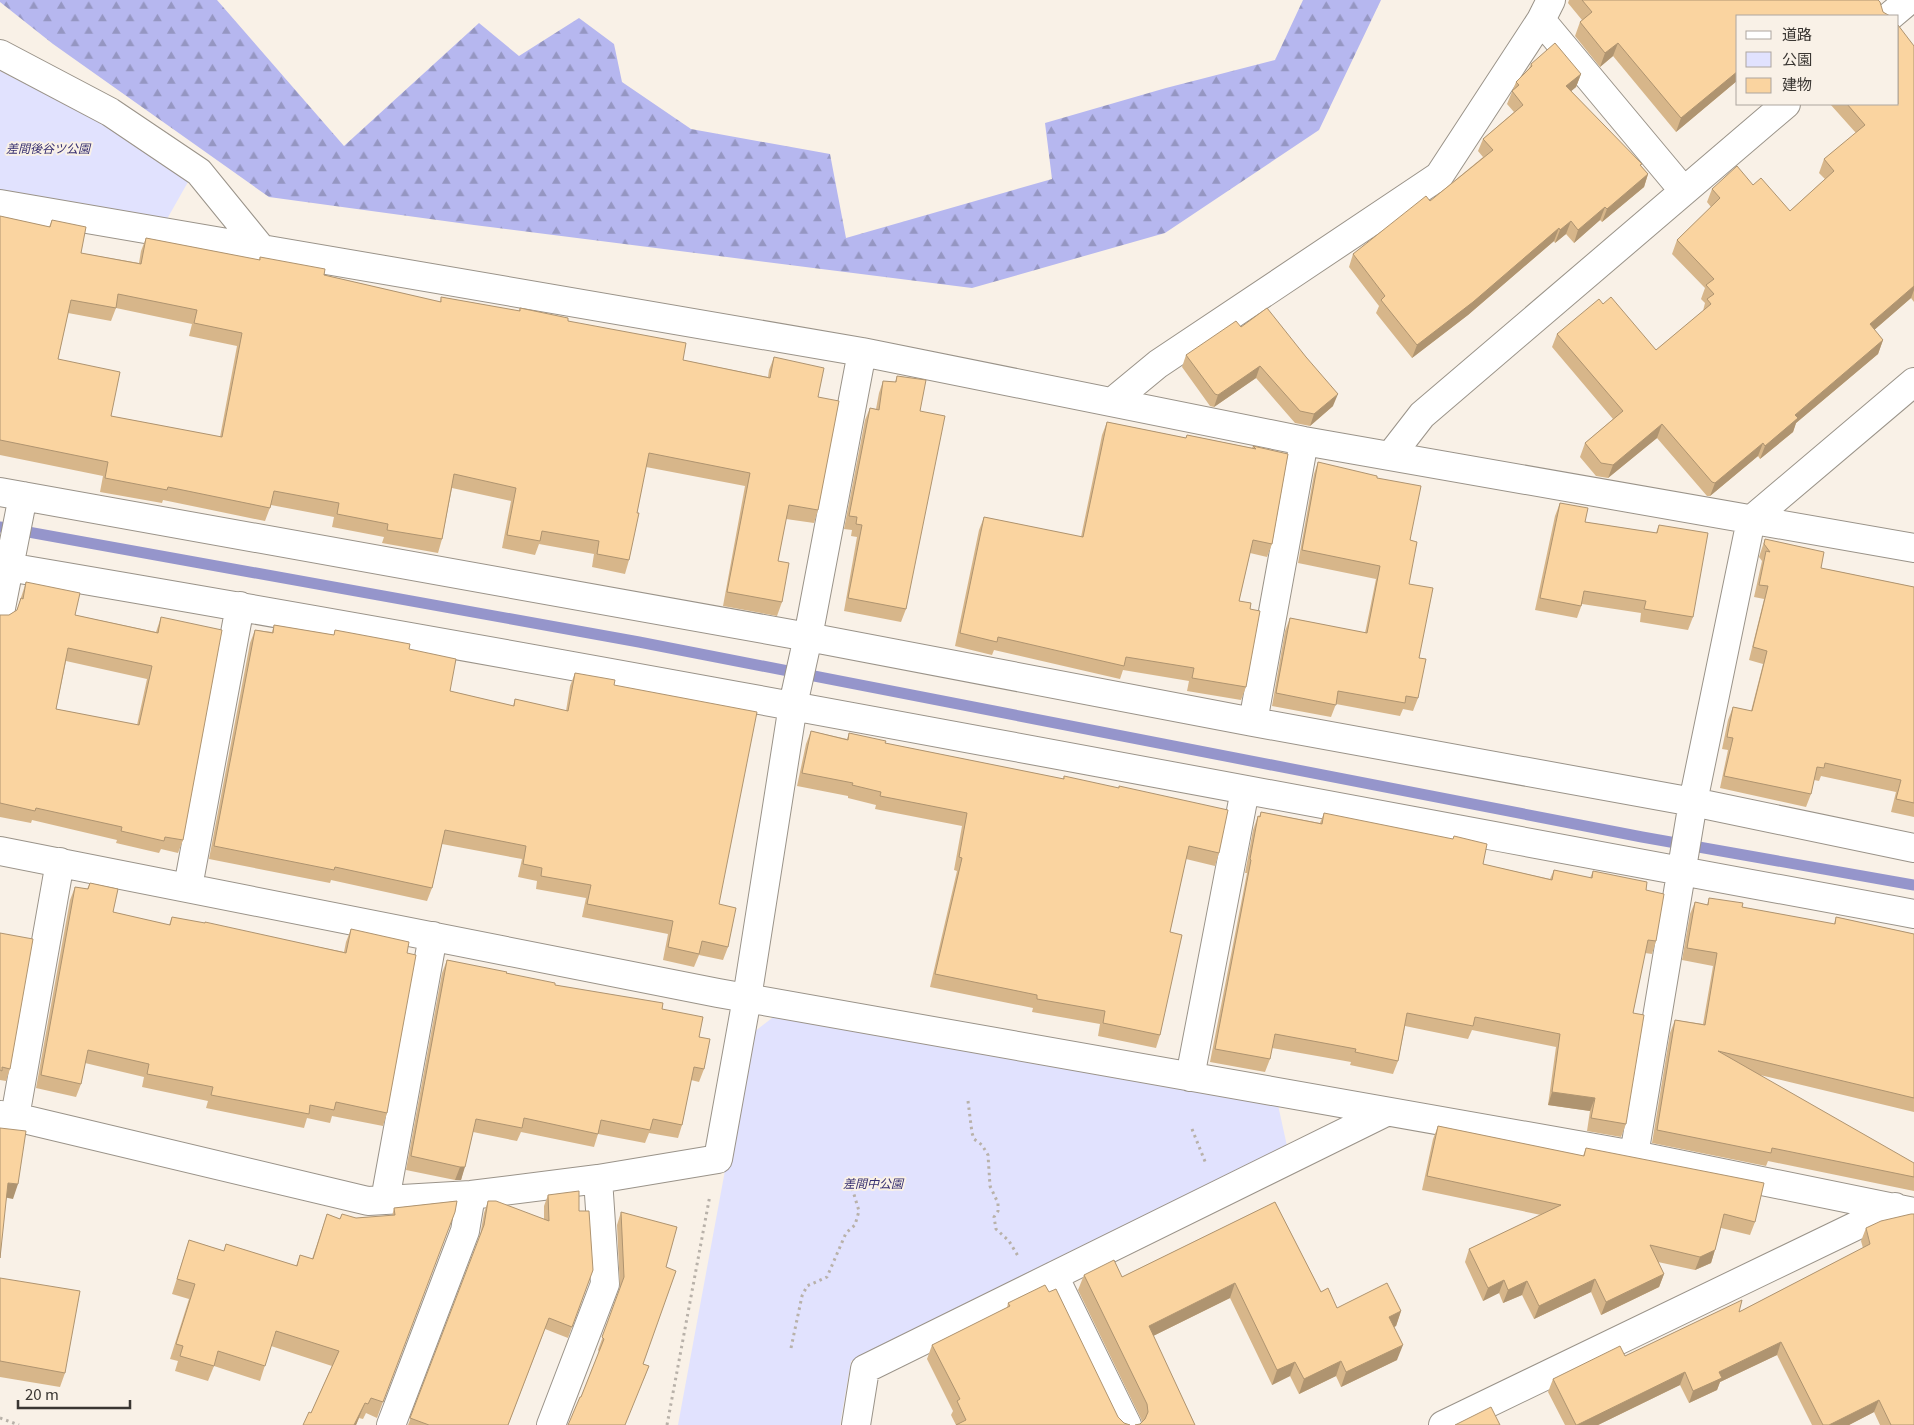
<svg xmlns="http://www.w3.org/2000/svg" width="1914" height="1425" font-family="Georgia,'Noto Sans JP',serif">
<style>
.forest{fill:url(#forest-firs)}
.green{fill:#e1e2fe}
.lines{fill:none;stroke-linecap:round;stroke-linejoin:round}
.stream{stroke:#9595cb;stroke-width:11}
.street-casing{stroke:#9a9389;stroke-width:30}
.secondary-casing{stroke:#9a9389;stroke-width:30}
.path{stroke:#b8b1a9;stroke-width:3;stroke-dasharray:2.5 4;stroke-linecap:butt}
.street{stroke:#fff;stroke-width:28}
.secondary{stroke:#fff;stroke-width:28}
.wall{fill:#d7b68a;fill-rule:evenodd}
.shaded-wall{fill:#af9470}
.building{fill:#fad4a0;stroke:#af9470;fill-rule:evenodd}
.labels{text-anchor:middle;stroke-width:4;stroke-linejoin:round;paint-order:stroke}
.park-label{font-size:12px;font-style:italic;fill:#352e6f;stroke:#f9f1e7}
</style>
<defs>
<pattern id="forest-firs" width="22" height="20" patternUnits="userSpaceOnUse" patternTransform="scale(1.25)"><rect width="22" height="20" fill="#b6b7ef"/><path d="M5 1l3.5 6h-7zM16 11l3.5 6h-7z" fill="#9596c2"/></pattern>
</defs>
<rect width="100%" height="100%" fill="#f9f1e7"/>
<!-- forest -->
<path class="forest" d="M0,0H217L344,146L479,23L519,56L579,18L614,44L622,82L691,129L830,154L846,238L1052,179L1045,123L1166,88L1275,60L1303,0H1381L1319,130L1165,233L972,288L474,225L269,197L53,44L0,2Z"/>
<!-- green -->
<path class="green" d="M0,71L99,121L188,182L167,219L0,190Z
M776,1015L1278,1105L1287,1146L851,1361L840,1425H678L750,1035Z"/>
<g class="lines">
<!-- stream -->
<path class="stream" d="M0,527L639,642L1642,837L1914,885"/>
<!-- street casing -->
<g class="street-casing">
<path id="street" d="M1890,16L1909,0
M1541,20L1683,190
M0,54L110,112L199,172L260,247
M0,204L862,352L1304,441L1914,548
M1112,402L1158,364L1439,176L1541,20L1551,0
M1391,455L1422,415L1786,104
M0,492L808,637L1253,722L1693,802L1914,848
M8,567C645,675 1279,797 1914,914
M0,613L23,496
M1253,722L1304,441
M0,851L718,993L1634,1155L1914,1212
M188,887L240,606
M1190,1077L1245,790
M0,1115L15,1117L368,1201L471,1195L598,1179L718,1159L747,998L793,705L808,637L862,352
M15,1117L60,862
M1634,1155L1693,802L1751,520L1914,382
M385,1200L433,936
M1054,1276L1127,1425
M391,1425L465,1231L471,1195
M551,1425L605,1284L598,1179
M856,1425L865,1369L1386,1112
M1443,1425L1895,1207"/>
</g>
<!-- secondary casing -->
<g class="secondary-casing">
<path id="secondary" d="M0,566L8,567"/>
</g>
<!-- path -->
<path class="path" d="M968,1101L972,1133L974,1139L982,1145L988,1155L990,1186L998,1203V1211L994,1217L996,1229L1009,1241L1018,1256
M1192,1129L1206,1164
M791,1348L802,1296L807,1286L827,1277L846,1233L855,1225L859,1211L849,1178
M0,1418L19,1425
M667,1425L710,1195"/>
<!-- street -->
<use href="#street" class="street"/>
<!-- secondary -->
<use href="#secondary" class="secondary"/>
</g>
<!-- wall -->
<path class="wall" d="M1569,0H1878L1738,16V80L1676,132L1613,56L1600,67L1575,36L1580,22L1582,20L1568,3Z
M1914,46V302L1911,298L1874,330L1883,340L1878,354L1796,423L1793,432L1760,459L1758,456L1710,496H1707L1657,438L1608,478L1596,476L1580,457L1585,443L1613,419L1552,347L1557,334L1603,304L1656,350L1703,311L1705,303L1701,299L1705,288L1672,254L1677,240L1711,207L1707,202L1712,189L1753,185L1790,211L1825,179L1819,173L1824,159L1856,133L1830,104H1898Z
M1531,64L1581,74L1576,87L1571,91L1641,166L1648,174L1644,187L1602,222L1600,220L1574,243L1566,234L1555,243L1554,241L1468,315L1412,358L1376,313L1379,306L1349,267L1353,254L1430,201L1483,157L1478,151L1483,139L1514,112L1507,104L1516,82L1529,68Z
M0,216L49,227L52,220L81,253L139,263L141,251L146,238L259,260L260,257L324,275L440,302L441,297L519,311L520,308L568,321L683,360L768,377L769,370L774,357L818,397V510L814,523L786,519L778,561L782,602L777,616L723,606L745,486L646,467L637,513L629,560L625,574L592,567L594,554L539,544L535,555L502,548L511,501L452,488L442,539L438,553L382,543L384,537L332,527L334,517L271,505L265,521L163,500L162,503L100,492L103,476L0,455ZM116,308L192,324L189,336L237,346L220,437L111,416L58,359L68,313L111,321Z
M1241,327L1333,406L1310,426L1295,423L1256,378L1214,407L1210,406L1182,367L1186,355Z
M897,376L920,411L906,609L901,622L844,611L857,537L851,536L852,530L844,529L865,420L870,408L876,409L879,393L883,381L895,382Z
M1107,422L1186,438L1187,435L1252,448L1253,446L1288,454L1272,544L1267,557L1250,553L1239,601L1250,609L1246,687L1241,700L1187,691L1189,681L1123,670L1120,679L994,650L992,655L955,646L979,530L984,517L1081,537L1102,435Z
M1318,462L1377,478L1410,540L1409,584L1419,658L1418,698L1413,711L1403,709L1400,716L1336,704L1331,717L1272,706L1285,631L1290,618L1365,633L1376,579L1298,563L1314,474Z
M1560,503L1585,522L1656,533L1659,525L1693,617L1688,630L1640,622L1641,613L1582,604L1577,618L1535,610L1555,516Z
M1765,539L1821,568L1914,587V817L1891,812L1896,792L1821,776L1819,781L1814,780L1811,794L1806,807L1720,788L1728,750L1722,749L1728,720L1733,707L1751,711L1763,664L1749,660L1764,599L1754,597L1762,561L1759,557Z
M26,582L75,615L156,632L161,617L183,840L178,853L161,849L159,853L116,843L117,840L32,820L31,823L0,817V615H9L17,610ZM66,661L147,679L137,725L56,709Z
M274,625L334,635L335,630L409,649L450,691L513,706L515,699L566,711L570,686L575,673L614,685L719,904L728,947L723,960L699,955L694,967L663,960L668,934L582,917L586,898L536,889L537,881L518,877L522,859L442,844L432,888L427,901L331,880L330,883L209,859L250,643L255,630L272,632Z
M811,731L847,739L849,733L885,743L1063,779L1064,776L1219,853L1215,866L1186,859L1170,932L1160,1035L1156,1048L1098,1036L1100,1024L1032,1012L1033,1008L930,987L957,871L954,870L962,826L875,809L876,805L848,798V796L797,786L806,744Z
M1261,812L1320,823L1324,813L1483,864L1550,879L1554,870L1590,878L1593,871L1646,890L1656,941L1652,954L1645,953L1633,1013L1626,1124L1621,1137L1587,1131L1590,1111L1548,1105L1556,1047L1472,1030L1468,1039L1405,1026L1398,1061L1393,1074L1350,1065L1351,1062L1272,1048L1270,1059L1265,1072L1210,1062L1247,873H1245L1253,830L1258,816L1259,817Z
M90,883L113,912L169,925L172,917L344,952L346,942L351,929L407,953L387,1113L383,1126L332,1116L330,1123L307,1118L304,1128L206,1108L208,1101L142,1087L144,1077L85,1063L81,1084L76,1097L36,1088L70,900L75,887L87,889Z
M1709,898L1742,907L1834,924L1836,917L1914,934V1112L1760,1075L1914,1177V1191L1768,1161L1766,1166L1652,1143L1670,1033L1675,1020L1703,1024L1713,966L1682,960L1690,914L1695,902L1707,905Z
M0,933L10,1069L6,1081L0,1080Z
M447,960L506,973L555,985L662,1009L699,1037L704,1069L699,1082L691,1080L682,1125L678,1138L649,1133L645,1143L598,1134L594,1147L521,1132L517,1141L473,1132L461,1180H455L406,1170L442,973Z
M1438,1126L1583,1156L1586,1148L1755,1222L1750,1235L1721,1228L1711,1263L1695,1270L1658,1262L1664,1274L1659,1287L1601,1315L1591,1292L1534,1319L1522,1295L1503,1303L1499,1293L1483,1301L1465,1262L1469,1249L1541,1215L1422,1190L1433,1139Z
M548,1195L579,1211L593,1270L568,1338L545,1329L508,1425H408L480,1236L484,1213L488,1201L544,1219V1206Z
M457,1201L377,1418L366,1413L363,1419L359,1418L356,1425H303L311,1413L332,1366L271,1346L260,1381L214,1366L208,1381L175,1371L178,1361L170,1359L189,1299L172,1294L189,1240L224,1251L226,1244L296,1266L300,1255L312,1259L327,1214L340,1219L392,1216L394,1208Z
M1275,1202L1321,1292L1337,1308L1401,1311L1396,1326L1394,1327L1397,1360L1341,1387L1336,1376L1299,1394L1290,1376L1272,1385L1230,1298L1153,1336L1195,1425L1140,1424L1142,1422L1141,1419L1078,1290L1084,1275L1122,1277Z
M621,1212L666,1267L643,1364L649,1366L644,1379L581,1397L599,1352L598,1350L620,1289L617,1225Z
M1866,1228L1914,1425H1880L1874,1412L1849,1425H1812L1777,1355L1720,1382L1717,1390L1689,1403L1680,1385L1598,1425H1565L1548,1392L1553,1379L1625,1356L1739,1312L1863,1248L1861,1241Z
M0,1278L65,1373L60,1387L0,1377Z
M1049,1292L1118,1417L1124,1423L956,1425L951,1415L953,1411L927,1359L932,1345L1007,1308L1008,1303Z"/>
<!-- shaded-wall -->
<path class="shaded-wall" d="M1618,43L1613,56L1600,67L1605,53Z
M1738,71V80L1676,132L1681,118Z
M1581,74L1576,87L1562,99L1566,86Z
M1648,174L1644,187L1602,222L1607,209Z
M1605,207L1600,220L1574,243L1578,230Z
M1571,221L1566,234L1555,243L1560,230Z
M1559,228L1554,241L1468,315L1412,358L1417,345Z
M1914,286V290L1911,298L1865,338L1870,324Z
M1883,340L1878,354L1796,423L1793,432L1760,459L1765,446L1795,415Z
M1260,366L1256,378L1214,407L1218,395Z
M1338,394L1333,406L1310,426L1314,414Z
M1662,424L1657,438L1608,478L1613,465Z
M1763,443L1758,456L1710,496L1715,483Z
M1552,1092L1595,1098L1590,1111L1548,1105Z
M460,1167H465L461,1180H455Z
M8,1183L18,1184L13,1199L3,1197Z
M1715,1250L1711,1263L1695,1270L1700,1257Z
M1664,1274L1659,1287L1601,1315L1606,1302Z
M1595,1279L1591,1292L1534,1319L1539,1306Z
M1504,1280L1499,1293L1483,1301L1488,1288Z
M1527,1281L1522,1295L1503,1303L1508,1290Z
M1235,1283L1230,1298L1143,1341L1149,1326Z
M1401,1311L1396,1326L1383,1332L1389,1317Z
M1781,1342L1777,1355L1720,1382L1717,1390L1689,1403L1693,1391L1719,1372Z
M1403,1345L1397,1360L1341,1387L1346,1372Z
M1341,1361L1336,1376L1299,1394L1304,1379Z
M1295,1362L1290,1376L1272,1385L1277,1370Z
M1685,1372L1680,1385L1598,1425H1577Z
M1879,1400L1874,1412L1849,1425H1829Z
M365,1403L356,1425H354Z"/>
<!-- building -->
<path class="building" d="M1582,0H1878L1880,2L1883,12L1890,16H1738V71L1681,118L1618,43L1605,53L1580,22L1592,12Z
M1898,25L1914,46V286L1870,324L1883,340L1795,415L1798,418L1765,446L1763,443L1715,483L1712,482L1662,424L1613,465L1601,463L1585,443L1623,411L1557,334L1599,299L1603,304L1611,297L1656,350L1711,304L1707,299L1714,294L1706,285L1714,279L1677,240L1720,198L1712,189L1737,166L1753,185L1761,178L1790,211L1834,171L1824,159L1865,125L1847,104H1898Z
M1555,43L1581,74L1566,86L1642,164L1640,165L1648,174L1607,209L1605,207L1578,230L1571,221L1560,230L1559,228L1473,302L1417,345L1381,300L1385,296L1353,254L1426,196L1430,201L1493,150L1483,139L1523,105L1512,91L1519,85L1516,82L1532,66L1531,64Z
M0,216L50,227L52,220L86,227L81,253L141,264L146,238L260,260V257L325,269L324,275L441,302V297L520,311V308L568,318V321L686,343L683,360L770,378L774,357L824,368L818,397L839,401L818,510L789,505L778,561L789,563L782,602L727,592L750,473L649,453L637,513H639L629,560L597,554L599,541L542,531L540,541L507,535L516,488L454,474L442,539L387,530L388,524L337,514L339,503L274,491L270,508L168,487L167,490L105,478L108,462L0,440ZM118,294L197,310L194,323L242,333L222,437L111,416L120,372L58,359L71,300L116,308Z
M1267,308L1306,357L1338,394L1314,414L1300,411L1260,366L1218,395L1215,394L1186,355L1236,321L1241,327Z
M897,376L926,380L920,411L945,416L906,609L848,598L862,525L856,524L857,517L849,516L870,408L879,410L883,381L896,382Z
M1107,422L1186,438L1187,435L1256,449L1253,446L1288,454L1272,544L1253,540L1239,601L1251,603L1250,609L1260,611L1246,687L1192,678L1194,668L1126,657L1124,666L998,637L997,642L960,633L984,517L1083,537Z
M1318,462L1377,476V478L1421,486L1410,540L1417,542L1409,584L1433,588L1419,658L1426,659L1418,698L1406,696L1405,703L1338,691L1336,705L1276,693L1290,618L1367,633L1380,566L1302,550Z
M1560,503L1588,508L1585,522L1657,533L1659,525L1708,533L1693,617L1644,609L1646,601L1584,591L1581,606L1540,598Z
M1765,539L1824,552L1821,568L1914,587V803L1896,799L1901,780L1825,763L1824,768L1817,767L1811,794L1724,776L1733,738L1727,737L1733,707L1752,711L1767,651L1753,647L1768,586L1759,585L1766,551L1770,552L1764,544Z
M26,582L80,593L75,615L158,633L161,617L222,630L183,840L165,837L164,841L121,831L122,827L36,808L35,811L0,803V615H9L17,610L21,598L23,599ZM68,648L152,666L139,725L56,709Z
M274,625L334,635L335,630L410,644L409,649L456,659L450,691L514,706L515,699L568,711L575,673L615,680L614,685L757,712L719,904L736,908L728,947L702,941L699,954L668,947L673,921L587,904L591,885L541,876L542,868L523,864L526,846L445,830L432,888L335,867L334,870L214,846L255,630L273,633Z
M811,731L848,740L849,733L886,741L885,743L1064,779V776L1119,788V786L1228,810L1219,853L1189,846L1170,932L1182,935L1160,1035L1103,1023L1105,1011L1037,999V995L935,974L962,858L959,857L967,813L880,796L881,792L852,785L853,783L802,773Z
M1261,812L1322,824L1324,813L1453,839L1454,836L1487,844L1483,864L1552,880L1554,870L1592,878L1593,871L1647,882L1646,890L1664,894L1656,941L1648,940L1633,1013L1644,1015L1626,1124L1591,1118L1595,1098L1552,1092L1560,1034L1475,1017L1473,1026L1407,1013L1398,1061L1355,1052L1356,1049L1275,1034L1270,1059L1215,1049L1251,860L1250,859L1258,816L1260,817Z
M90,883L118,889L113,912L170,925L172,917L205,923V922L346,953L351,929L409,942L407,953L416,955L387,1113L336,1102L334,1110L310,1105L309,1114L211,1095L213,1087L147,1074L149,1064L88,1050L81,1084L41,1075L75,887L88,889Z
M1709,898L1743,903L1742,907L1835,924L1836,917L1914,934V1098L1718,1051L1914,1163V1177L1772,1148L1771,1153L1657,1130L1675,1020L1705,1025L1717,953L1687,948L1695,902L1708,905Z
M0,933L33,939L10,1069L2,1067V1071L0,1070Z
M447,960L507,972L506,973L555,983V985L663,1003L662,1009L703,1017L699,1037L710,1039L704,1069L694,1067L682,1125L653,1119L650,1130L601,1120L598,1134L524,1118L522,1128L476,1119L465,1167H460L411,1156Z
M1438,1126L1584,1156L1586,1148L1764,1183L1755,1222L1724,1214L1715,1250L1700,1257L1650,1245L1664,1274L1606,1302L1595,1279L1539,1306L1527,1281L1508,1290L1504,1280L1488,1288L1469,1249L1561,1205L1427,1176Z
M0,1128L26,1131L18,1184L8,1183L0,1258Z
M579,1191V1211H589L593,1270L572,1327L549,1318L508,1425H429L410,1418L484,1225L488,1201H496L549,1221L548,1195Z
M457,1201L455,1212L383,1402L371,1398L368,1404L365,1403L354,1425H303L309,1412L311,1413L339,1351L276,1331L265,1366L218,1351L214,1366L180,1356L183,1346L176,1344L195,1284L177,1279L189,1240L224,1251L226,1244L297,1266L300,1255L313,1259L327,1214L340,1219L342,1214L356,1218L395,1215L394,1208Z
M1275,1202L1321,1292L1328,1288L1337,1308L1387,1283L1401,1311L1389,1317L1403,1345L1346,1372L1341,1361L1304,1379L1295,1362L1277,1370L1235,1283L1149,1326L1195,1425H1135L1140,1424L1145,1419L1148,1412L1147,1404L1084,1275L1114,1260L1122,1277Z
M621,1212L677,1227L666,1267L676,1271L643,1364L649,1366L625,1425H568L580,1397H581L604,1339L602,1337L624,1277Z
M1911,1214H1914V1425H1891L1879,1400L1829,1425H1823L1781,1342L1719,1372L1722,1378L1693,1391L1685,1372L1577,1425H1576L1553,1379L1620,1346L1625,1356L1742,1300L1739,1312L1870,1244L1866,1228L1881,1221Z
M0,1278L80,1291L65,1373L0,1361Z
M1045,1285L1049,1292L1056,1289L1118,1417L1124,1423L1130,1425H956L966,1420L957,1401L960,1399L932,1345L1010,1306L1008,1303Z
M1491,1407L1500,1425H1455Z"/>
<g class="labels">
<!-- park labels -->
<g class="park-label">
<text x="48" y="153">差間後谷ツ公園</text>
<text x="873" y="1188">差間中公園</text>
</g>
</g>
<!-- legend -->
<rect x="1736" y="15" width="162" height="90" fill="#f9f1e7" stroke="#ada69f"/>
<rect x="1746" y="31" width="25" height="8" fill="#ffffff" stroke="#ada69f"/>
<text x="1782" y="40" font-size="15" fill="#3a3632">道路</text>
<rect x="1746" y="52" width="25" height="15" fill="#e1e2fe" stroke="#ada69f"/>
<text x="1782" y="65" font-size="15" fill="#3a3632">公園</text>
<rect x="1746" y="78" width="25" height="15" fill="#fad4a0" stroke="#ada69f"/>
<text x="1782" y="90" font-size="15" fill="#3a3632">建物</text>
<!-- scale -->
<path d="M18 1400v8h112v-8" fill="none" stroke="#3a3632" stroke-width="2.5"/>
<text x="25" y="1400" font-size="15" fill="#3a3632" stroke="#f9f1e7" stroke-width="4" paint-order="stroke">20 m</text>
</svg>
